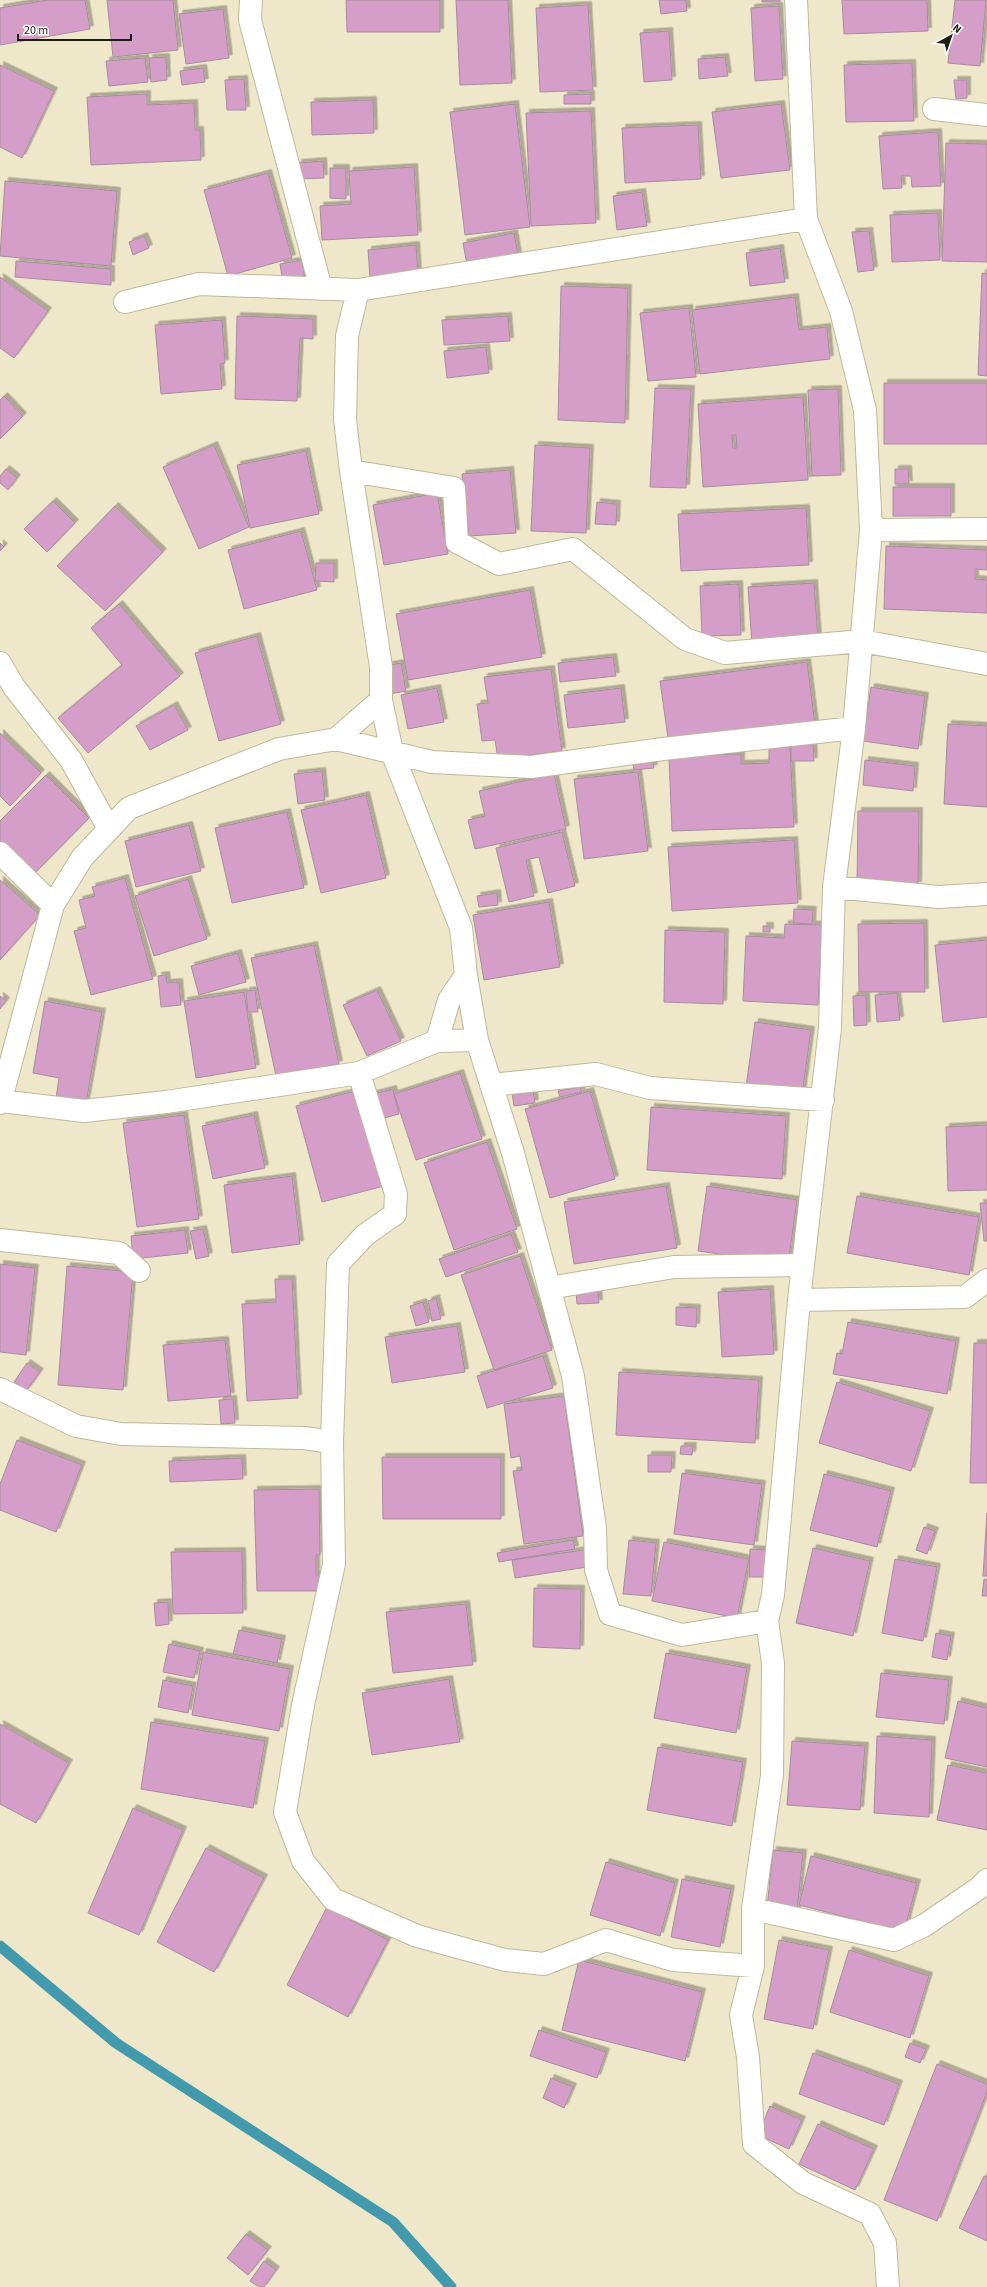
<svg xmlns="http://www.w3.org/2000/svg" width="987" height="2287" font-family="'Source Sans 3',sans-serif">
<style>
.lines{fill:none;stroke-linecap:round;stroke-linejoin:round}
.stream{stroke:#439aad;stroke-width:11}
.building{fill:#d59ec9;stroke:#a68da0;fill-rule:evenodd;filter:url(#shadow)}
.minor-casing{stroke:#bfb89b;stroke-width:24}
.minor{stroke:#fff;stroke-width:22}
</style>
<defs>
<filter id="shadow"><feDropShadow dx="3.5" dy="-3.5" stdDeviation="0" flood-color="#0004"/></filter>
</defs>
<rect width="100%" height="100%" fill="#efe7c9"/>
<g class="lines">
<!-- stream -->
<path class="stream" d="M0,1946L116,2043L393,2222L451,2287"/>
</g>
<!-- building -->
<path class="building" d="M48,0H85L90,29L0,45V8Z
M107,0H173L178,50L113,57Z
M346,0H440V32H347Z
M456,0H508L512,83L460,85Z
M659,0H686L687,11L661,14Z
M762,0H780V2H762Z
M842,0H927L928,31L844,34Z
M955,0H986L980,66L948,63Z
M588,5L593,90L540,92L536,8Z
M779,6L783,79L755,81L751,8Z
M223,9L229,58L186,64L179,14Z
M669,31L672,80L644,82L640,33Z
M166,57L167,80L151,82L149,58Z
M725,57L728,76L699,79L698,59Z
M145,58L148,82L109,86L106,61Z
M912,63L914,121L846,122L844,65Z
M0,65L54,91L22,158L0,147Z
M203,68L205,82L182,85L180,71Z
M244,79L246,110H227L225,80Z
M954,80H967V98L956,99Z
M147,94V105L194,103L195,130H200L201,160L91,165L87,97Z
M591,94V104H564V95Z
M373,100L374,133L312,135L311,102Z
M515,104L530,227L465,235L450,112Z
M781,104L790,170L721,178L712,112Z
M591,111L596,223L531,226L526,113Z
M698,125L701,179L625,183L622,128Z
M938,132L941,186L912,187L911,176H901L902,188L883,189L879,136Z
M946,143L987,144V262L942,261Z
M323,161L324,178L300,179L298,163Z
M414,167L418,235L322,240L320,206L351,204L349,171Z
M330,168H346V199L330,198Z
M268,173L292,258L228,276L204,190Z
M5,181L117,191L111,266L0,256Z
M642,192L647,226L617,230L613,196Z
M938,213L940,260L892,262L890,215Z
M869,231L874,270L858,272L852,232Z
M514,233L519,261L468,270L463,243Z
M144,236L149,248L133,255L129,242Z
M416,245L418,273L370,277L368,250Z
M780,248L785,282L750,286L746,253Z
M302,260L305,279L283,283L280,264Z
M16,261L111,269V285L15,277Z
M982,273L987,274V376L978,375Z
M0,277L48,311L14,358L0,348Z
M561,286L628,288L625,423L558,420Z
M795,297L799,330L827,327L830,359L700,374L692,310Z
M689,308L696,377L648,381L640,313Z
M237,316L313,319V339L300,338L297,401L235,399Z
M508,316L510,341L444,345L442,320Z
M222,320L225,363L220,364L222,389L161,394L155,325Z
M486,347L489,373L447,378L444,351Z
M884,383H987V444H884Z
M655,388L691,389L686,488L650,487Z
M838,389L841,475L812,476L808,390Z
M4,396L23,416L0,439V400Z
M803,397L808,480L703,487L698,404ZM732,435H736L737,448H733Z
M214,445L249,527L199,549L163,467Z
M535,445L590,448L586,533L531,531Z
M306,451L319,514L250,528L237,465Z
M6,469L17,478L8,490L0,483V476Z
M895,469H908L909,484H895Z
M510,470L516,533L469,536L462,474Z
M893,487H951V516H893Z
M437,493L448,554L384,565L373,505Z
M53,501L75,523L47,552L24,529Z
M597,502L617,504L616,525L595,524Z
M115,506L163,552L105,611L57,566Z
M806,508L809,565L681,571L678,514Z
M301,531L317,590L244,609L228,550Z
M0,543L4,547L0,551Z
M886,546L987,550V570L975,569V579L987,580V613L884,609Z
M316,563H334V582L315,581Z
M814,583L818,640L752,645L748,587Z
M739,584L741,635L702,636L700,586Z
M530,590L542,657L408,680L396,614Z
M119,604L180,676L88,753L58,718L122,665L91,628Z
M257,636L281,724L219,741L195,653Z
M613,657L616,676L560,682L558,663Z
M807,662L815,725L669,745L660,681Z
M401,663L406,691L389,694L384,666Z
M551,669L562,751L498,759L495,740L482,741L477,704L488,703L484,677Z
M871,687L925,696L918,749L863,741Z
M437,688L444,722L408,729L401,695Z
M621,688L625,722L568,728L564,695Z
M174,705L188,730L150,750L136,726Z
M948,724L987,726V807L944,804Z
M0,733L41,773L10,806L0,796Z
M813,743L814,761H791V744Z
M790,747L794,827L672,831L669,756L741,754V764L769,763V748Z
M652,755L654,768L634,770L632,758Z
M865,760L915,766L913,791L863,785Z
M322,771L325,800L298,804L294,774Z
M638,772L648,851L584,859L574,779Z
M554,774L566,829L475,849L468,820L485,816L479,791Z
M46,775L89,818L31,877L0,846V821Z
M366,795L386,878L321,893L301,810Z
M858,811H919L918,885L857,884Z
M287,812L304,888L232,903L215,828Z
M189,825L201,871L136,887L125,841Z
M562,832L575,886L548,893L539,857L526,860L534,896L509,902L496,848Z
M794,840L798,903L672,911L668,847Z
M125,878L153,979L91,995L74,931L86,928L79,900L95,896L92,887Z
M188,879L207,939L154,956L135,896Z
M0,880L40,915L0,960Z
M497,893L498,905L479,907L477,896Z
M549,902L560,967L484,980L473,915Z
M794,909L813,910L812,924L793,923Z
M924,923L925,992H859L858,924Z
M785,924L822,925L818,1005L743,1001L746,936L784,938Z
M763,926H770V932H763Z
M665,930L725,932L723,1004L664,1002Z
M987,940V1017L943,1022L935,945Z
M314,945L339,1064L276,1076L251,958Z
M238,953L246,982L199,995L191,966Z
M166,975L167,983L179,982L181,1005L161,1007L158,976Z
M255,990L258,1012H248L246,991Z
M377,990L401,1041L367,1056L343,1005Z
M244,992L256,1068L196,1078L184,1001Z
M897,993L900,1020L877,1022L875,995Z
M866,995L867,1025L854,1026L853,996Z
M0,996L6,1001L0,1009Z
M45,1001L102,1012L86,1103L56,1098L59,1078L33,1073Z
M755,1022L811,1030L802,1095L746,1087Z
M460,1073L482,1139L416,1160L394,1094Z
M580,1087L582,1092L560,1097L558,1091Z
M393,1089L399,1114L380,1119L373,1094Z
M359,1090L384,1186L322,1202L296,1106Z
M533,1090L535,1103L514,1106L512,1093Z
M590,1091L615,1179L550,1198L525,1109Z
M651,1107L786,1116L782,1179L647,1170Z
M184,1115L199,1219L137,1227L123,1123Z
M254,1115L265,1168L213,1179L202,1126Z
M987,1125V1190L948,1191L946,1127Z
M487,1142L517,1229L454,1250L424,1163Z
M292,1176L300,1244L232,1253L224,1185Z
M666,1186L677,1248L574,1264L564,1202Z
M707,1186L797,1200L788,1264L698,1251Z
M857,1196L979,1217L969,1275L847,1253Z
M980,1203H987V1241H984Z
M203,1229L209,1256L196,1259L190,1231Z
M185,1230L188,1253L133,1259L131,1236Z
M511,1234L518,1252L446,1277L439,1259Z
M520,1256L552,1350L494,1370L461,1275Z
M0,1264L35,1268L26,1355L0,1352Z
M67,1266L133,1272L123,1390L58,1385Z
M275,1279H292L298,1398L247,1401L242,1304L276,1302Z
M770,1289L774,1354L722,1357L718,1292Z
M598,1290L599,1303L577,1304L576,1291Z
M436,1298L441,1319L432,1321L428,1301Z
M423,1302L429,1322L416,1326L410,1306Z
M676,1307L697,1308L696,1327L676,1325Z
M848,1322L956,1341L947,1394L833,1374L837,1353L842,1354Z
M457,1326L465,1372L392,1383L385,1337Z
M225,1340L231,1396L168,1401L163,1345Z
M974,1343H987V1483H970Z
M543,1356L553,1388L487,1408L477,1376Z
M27,1363L40,1372L27,1390L14,1382Z
M619,1372L759,1380L755,1443L616,1435Z
M837,1382L930,1411L911,1471L819,1443Z
M564,1396L583,1536L524,1544L513,1471L522,1470L520,1456L511,1458L504,1404Z
M233,1399L235,1423L221,1424L219,1400Z
M17,1440L82,1465L56,1532L0,1510V1484Z
M681,1446H693L692,1455L680,1454Z
M648,1455H672L671,1472H648Z
M382,1457H501V1519H383Z
M242,1458L243,1479L170,1482L169,1461Z
M682,1473L762,1484L754,1545L674,1534Z
M824,1474L891,1491L877,1547L810,1530Z
M319,1489L320,1555H316V1575H321V1591H257L254,1490Z
M987,1513V1576H983Z
M924,1527L935,1531L927,1554L916,1550Z
M573,1540L575,1549L499,1562L497,1553Z
M629,1540L656,1543L651,1596L623,1594Z
M664,1542L749,1559L737,1618L652,1601Z
M813,1548L870,1561L853,1636L796,1623Z
M591,1549L594,1566L515,1578L512,1560Z
M750,1549L767,1550L766,1577H749Z
M242,1551L243,1613L173,1614L171,1552Z
M895,1559L937,1567L923,1641L882,1633Z
M984,1579L987,1580V1596H982Z
M534,1588L581,1589L580,1649L533,1647Z
M168,1602L169,1624L156,1626L154,1603Z
M466,1604L473,1665L393,1673L386,1612Z
M239,1630L282,1639L277,1663L233,1654Z
M936,1633L951,1636L947,1660L932,1657Z
M169,1644L200,1651L194,1678L163,1672Z
M203,1652L290,1669L279,1731L192,1715Z
M666,1653L747,1668L736,1733L654,1718Z
M881,1673L949,1680L944,1724L876,1717Z
M449,1679L460,1742L372,1755L362,1693Z
M163,1680L193,1686L188,1713L158,1707Z
M958,1701L987,1708V1767L945,1758Z
M151,1722L265,1741L253,1808L141,1789Z
M0,1724L69,1763L36,1823L0,1804Z
M877,1736L932,1740L929,1817L874,1813Z
M792,1741L865,1746L860,1810L787,1805Z
M658,1747L743,1762L732,1826L647,1810Z
M948,1765L987,1773V1830L937,1820Z
M133,1808L183,1830L139,1935L88,1913Z
M206,1848L264,1878L214,1972L157,1942Z
M773,1850L803,1853L797,1911L767,1908Z
M811,1856L917,1883L904,1932L799,1905Z
M606,1862L675,1883L660,1936L590,1915Z
M682,1879L731,1889L720,1947L671,1937Z
M327,1907L388,1940L348,2017L287,1985Z
M779,1940L829,1950L813,2029L764,2019Z
M849,1950L929,1976L910,2038L830,2012Z
M579,1960L702,1992L685,2061L562,2030Z
M539,2030L606,2052L597,2078L530,2056Z
M910,2043L926,2049L920,2063L905,2057Z
M813,2053L899,2084L884,2125L799,2094Z
M937,2064L987,2084V2092L937,2221L884,2200Z
M551,2078L573,2087L564,2108L543,2098Z
M770,2106L802,2120L789,2149L758,2135Z
M818,2124L874,2149L855,2190L799,2164Z
M984,2176L987,2177V2241L959,2228Z
M246,2234L268,2250L248,2275L227,2258Z
M264,2261L276,2270L264,2287H259L250,2281Z"/>
<g class="lines">
<!-- minor casing -->
<g class="minor-casing">
<path id="minor" d="M251,0L250,20L321,289
M796,0L806,219L841,311L865,410L871,530L854,728L834,887L830,1028L799,1300L773,1595L767,1621L773,1663L772,1775L753,1909V1966L741,2015L748,2057L754,2144L803,2183L870,2214L885,2243L888,2287
M934,109L987,115
M358,290L347,336L345,419L351,471L381,667V700L392,752L461,928L466,975L477,1040L513,1153L573,1376L595,1528L596,1570L610,1614L682,1635L767,1621
M125,302L199,284L358,290L806,219
M351,471L454,488L457,542L499,564L573,549L685,639L725,653L862,641L987,664
M871,530L987,529
M0,663L14,687L71,760L109,829
M336,739L432,762L531,767L663,749L854,728
M0,853L53,905
M834,887L939,897L987,894
M466,975L449,1000L437,1041L477,1040
M359,1073L396,1194L395,1214L365,1235L338,1264L332,1442L334,1564L303,1705L285,1812L303,1861L333,1899L417,1936L505,1960L544,1964L606,1940L673,1960L753,1966
M491,1085L596,1074L650,1088L823,1100
M0,1101L84,1111L166,1102L359,1073L437,1041
M0,1103L53,905L82,858L129,808L279,749L336,739L381,700
M0,1240L119,1253L139,1271
M549,1288L674,1267L803,1265
M799,1300L965,1297L987,1280
M0,1389L76,1426L121,1434L304,1438L332,1442
M753,1909L894,1940L925,1925L979,1888L987,1880"/>
</g>
<!-- minor -->
<use href="#minor" class="minor"/>
</g>
<!-- north arrow -->
<g transform="translate(951 36) rotate(40)" stroke="#ffffff" stroke-width="3" paint-order="stroke">
<path d="M0-3L7 15L0 10L-7 15Z" fill="#1f1c11"/>
<text y="-6" font-size="11" font-weight="bold" text-anchor="middle" fill="#1f1c11">N</text>
</g>
<!-- scale -->
<path d="M18 34v6h113v-6" fill="none" stroke="#1f1c11" stroke-width="2"/>
<text x="24" y="34" font-size="12" fill="#1f1c11" stroke="#ffffff" stroke-width="3" paint-order="stroke">20 m</text>
</svg>
